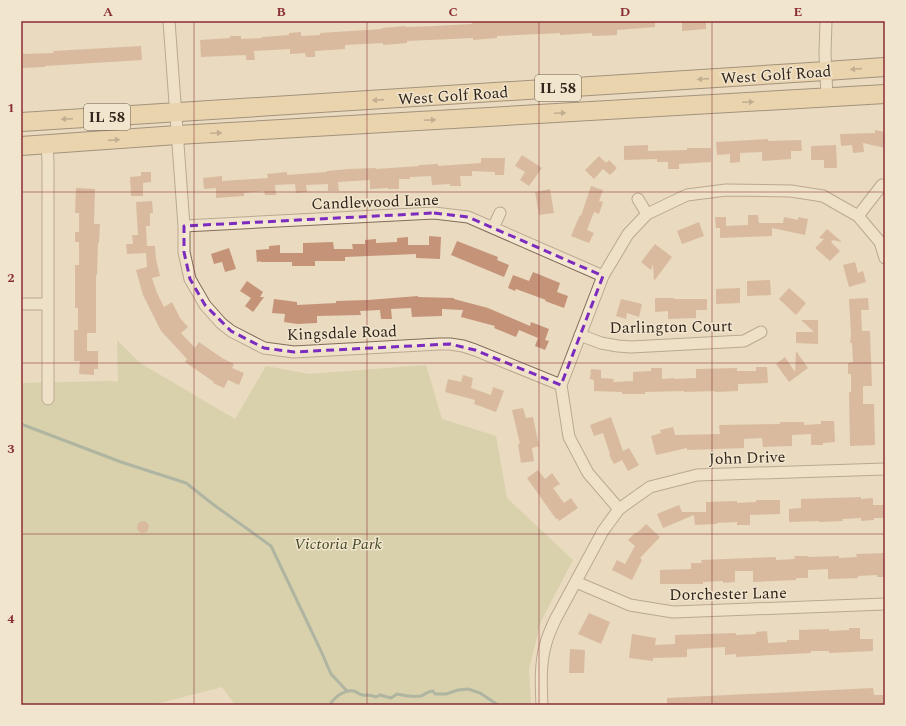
<svg xmlns="http://www.w3.org/2000/svg" width="906" height="726" font-family="Spectral,serif">
<style>
.green{fill:#c3c695}
.lines{fill:none;stroke-linecap:round;stroke-linejoin:round}
.stream{stroke:#6b887f;stroke-width:3}
.building{fill:#c59378}
.minor-casing{stroke:#816c59;stroke-width:13}
.primary-casing{stroke:#4e3b2d;stroke-width:20}
.minor{stroke:#f5e8d2;stroke-width:11}
.primary{stroke:#ebcc99;stroke-width:18}
.oneway{fill:#8e785a}
.marked{fill:none;stroke:#7b2cbf;stroke-width:3;stroke-dasharray:8 5;stroke-linejoin:round}
.grid{fill:none;stroke:#8a2e35;stroke-width:1;stroke-opacity:0.55}
.labels{text-anchor:middle;stroke-width:3;stroke-linejoin:round;paint-order:stroke}
.shield{fill:#f1e5ce;stroke:#6b5f51;stroke-width:1}
.shield-label{font-size:15px;font-weight:bold;fill:#31251c}
.street-label{font-size:16px;fill:#31251c;stroke:#f1e5ce}
.park-label{font-size:16px;font-style:italic;fill:#454c25;stroke:#f1e5ce}
.neatline{fill:none;stroke:#8a2e35;stroke-width:1.5}
.grid-label{font-size:13px;text-anchor:middle;font-weight:bold;fill:#8a2e35}
</style>
<rect width="100%" height="100%" fill="#e9dac0"/>
<!-- green -->
<path class="green" d="M117,340L140,363L235,419L266,366L309,374L426,365L442,419L496,436L507,498L573,560L541,621L529,669L531,705H235L222,687L152,705H21V383L111,381L118,382Z"/>
<g class="lines">
<!-- stream -->
<path class="stream" d="M21,424L121,462L186,483L214,505L271,546L321,651L331,674L347,691
M330,705C334,697 345,689 354,691C357,692 360,695 363,695C370,696 369,694 376,697L380,695L391,698L397,694C405,696 413,697 421,696C425,695 427,691 433,691L435,694H446L458,690L468,689L480,693L498,705"/>
</g>
<!-- building -->
<path class="building" d="M496,21V22L523,21H655V27L617,30V35L592,36V33L560,35V33L497,36V38L473,40V38L407,41V43L383,45V43L345,45V49L315,51V57H306L305,53L290,54V49L254,51L255,60H246V55L201,57L200,40L230,38V36H241V39L262,38V37L289,35V33L301,32V36L320,35V33L382,29V28L406,26V27L434,26L472,24V22Z
M682,21H706V29L682,31Z
M141,46L142,60L45,66V67L23,68V54L54,53L53,51Z
M875,130L885,132V148L863,143L864,152L853,153L852,145L841,146L840,134L875,133Z
M768,139V141L801,140L802,151H791V159L762,161V152L740,153V162L730,163V154L717,155L716,142Z
M648,145V151L687,150V148H711V162L679,164V169H668V162H657V159L624,160V146Z
M836,145L837,168H824V160H811V146Z
M522,155L542,168L529,186L520,180L525,172L515,166Z
M599,156L606,163L609,160L617,168L610,175L603,169L594,179L585,170Z
M481,158H505L504,175H495V172L472,171V176H460L461,186H450V184L432,185L431,176L410,177V179H399V189H388V188L370,189V180L338,182L339,191H328V184L306,185L307,192L296,193L295,184L275,185L276,195H265L264,191L244,193V196L216,198V188L204,189L203,178L222,176V181L268,178L267,174L287,172V175L327,172V171L349,169L376,168V169L419,166V165L438,164V166L481,163Z
M141,172H151V182L143,183V196H131L130,177L141,176Z
M591,186L603,190L599,201L603,202L599,214L594,212L587,230L594,233L589,243L571,236L580,215L581,216Z
M76,188L95,189L94,224H100L99,243H98L97,275H96V333H87V351H98V369H94V375L79,374L80,361H74V330H78V308H75V265H79V242H75V232H79V213H75Z
M550,189L554,213L539,215L535,192Z
M152,201L153,213H150V226H146L147,246H155L156,259L160,276L152,278L157,293L164,307L172,302L180,318L188,327L181,333L195,348L199,342L222,358L234,364L232,368L244,373L239,385L228,380L224,388L213,383L214,382L185,362L187,359L161,331L143,295L136,270L147,267L146,253L127,254L126,244H133L132,235H138L136,202Z
M748,215H758L759,223H783L784,217L798,220V217L808,219L805,235L772,228V236L720,238V228H716L715,217H726V226L748,225Z
M699,222L704,236L682,244L677,231Z
M827,229L842,242L833,240L831,242L840,251L830,261L815,248L824,239L819,238Z
M429,236L441,237L440,259L416,258V254L345,257V261H315V266H292V262H260L261,261L257,262L256,250L269,249V246L280,245V253H303V243L333,242L334,249H353L352,244H365V240L376,239V243L397,242V238L408,237V245H429Z
M457,241L498,257L497,260L509,265L504,277L451,255Z
M655,244L672,257L654,281L653,264L651,270L641,262Z
M229,248L236,269L225,272L222,262L214,264L211,254Z
M855,262L858,273L863,271L866,282L849,287L843,265Z
M533,272L560,283L557,292L568,296L564,308L545,301L546,300L516,289L515,291L508,288L513,275L529,281Z
M770,280L771,295L747,296V281Z
M247,281L263,292L260,297H264L253,312L245,306L251,298L240,291Z
M740,288V303L716,304V289Z
M789,288L806,303L796,315L779,299Z
M418,296V297L454,298V299L488,308L530,326L531,322L549,329L545,340L549,341L545,350L535,346L538,338L519,330L516,337L494,328L495,326L461,317L463,310L442,309V316L412,317L411,308L391,309L392,319H381L380,310L360,311L361,315L317,316V323L297,324L284,322L285,314L272,313L274,299L297,302V305L336,303V301L368,300Z
M655,298H674V299H707V310H696V318L668,319V311L655,312Z
M868,298L869,310H861L862,331H870L872,386H863V404H874L875,445L850,446L849,392H851V374H848V363L853,362L852,343H850L851,335L849,299Z
M621,299L642,304L639,317L627,313L626,319L616,316Z
M801,320H818V344L796,343V332H814Z
M796,351L808,368L789,382L776,364L785,357L795,372Z
M756,367H767L768,383L738,384V391L715,392V391L684,392V391L645,392V394H622V392L594,391V380L590,379L591,369L601,370V378L614,379L613,382L633,381V372L651,371V368H662V379L674,378V379L696,378V369L737,368V371H756Z
M463,375L473,378L471,388L491,395L493,387L504,391L496,412L474,404L475,400L445,392L448,379L461,382Z
M523,408L526,418L533,417L539,446L532,448L534,461L521,463L518,444H520L512,410Z
M611,417L623,451L629,448L639,465L628,471L622,460L614,464L609,455L610,454L603,433L594,436L590,425Z
M821,421H834L835,442L823,443V445H811V434L792,435V446L763,447L762,438L744,439V448L687,450V448L656,455L651,436L661,433L660,430L673,427L675,435L720,434L719,425L780,424V422H804V425L821,424Z
M538,470L545,479L552,473L560,484L553,488L564,503L571,498L578,508L559,521L557,518L556,519L527,478Z
M861,497V499L873,498V505H885V518H874V520L861,521V518L842,519L843,521L819,522V521L789,522V509L801,508V499Z
M756,500H780V514L750,515V525H737V522L717,523V524L695,525L694,515L663,528L657,514L679,505L682,512H706V502L737,501V503L756,502Z
M137 527a6 6 0 1 1 12 0a6 6 0 1 1-12 0Z
M646,524L660,537L640,558L642,560L632,580L612,570L617,560L625,564L635,546L628,540L636,532L637,533Z
M885,553V577H877V575L858,576V578L828,579V569L808,570V578H796V580L753,582V571H735V582L723,583V581L703,582V584H660V570L691,569V563H702L701,560L776,557V560L795,559L794,556H807L808,557L839,556V558L857,557L856,554Z
M589,613L610,622L601,644L578,634Z
M849,628H860V639H873V651L829,653V651H811V653L736,657V654L725,655V647L687,649V657L653,658V661L629,658L632,634L656,638L655,645L675,644V635L736,633V635L756,634V632L767,631L768,643L787,642V640H799V630L829,629V631L849,630Z
M570,649L585,650L584,673H569Z
M873,688L874,695H885V705H667V698Z"/>
<g class="lines">
<!-- minor casing -->
<g class="minor-casing">
<path id="minor" d="M169,21L184,226V252L190,279L205,305L221,323L231,331L264,348L294,352L439,344H450L463,346L475,350L561,385
M826,21L825,54L827,97
M47,144L48,162V399
M638,199L647,214
M858,216L882,185
M184,226L434,213L468,217L603,276
M493,228L500,213
M21,304H47
M580,335L601,343L618,346L631,347L744,341L761,332
M619,509L588,473L569,437L561,385L603,276L628,234L647,214L687,195L726,190L791,191L823,196L858,216L880,242L885,258
M576,582L630,605L673,612L885,604
M542,705C541,684 540,663 546,643C548,635 552,627 555,620L603,531L619,509L650,487L697,475L885,469"/>
</g>
<!-- primary casing -->
<g class="primary-casing">
<path id="primary" d="M21,122L826,71L885,67
M21,146L177,135L885,94"/>
</g>
<!-- minor -->
<use href="#minor" class="minor"/>
<!-- primary -->
<use href="#primary" class="primary"/>
</g>
<!-- one-way arrows -->
<defs><path id="oneway-solid" d="M-6-.8H1V-3.2L6.5 0L1 3.2V.8H-6Z"/></defs>
<g class="oneway">
<use href="#oneway-solid" transform="translate(856 69) rotate(176)"/>
<use href="#oneway-solid" transform="translate(703 79) rotate(176)"/>
<use href="#oneway-solid" transform="translate(378 100) rotate(176)"/>
<use href="#oneway-solid" transform="translate(748 102) rotate(-3)"/>
<use href="#oneway-solid" transform="translate(560 113) rotate(-3)"/>
<use href="#oneway-solid" transform="translate(67 119) rotate(177)"/>
<use href="#oneway-solid" transform="translate(430 120) rotate(-3)"/>
<use href="#oneway-solid" transform="translate(216 133) rotate(-3)"/>
<use href="#oneway-solid" transform="translate(114 140) rotate(-4)"/>
</g>
<!-- marked area -->
<path d="M0 0H906V726H0ZM434,213L468,217L603,276L561,385L475,350L450,344L294,352L264,348L231,331L205,305L190,279L184,252V226Z" fill="#e9dac0" fill-opacity=".55" fill-rule="evenodd"/>
<path class="marked" d="M434,213L468,217L603,276L561,385L475,350L450,344L294,352L264,348L231,331L205,305L190,279L184,252V226Z"/>
<!-- grid -->
<path class="grid" d="M194,21V705M367,21V705M539,21V705M712,21V705M21,192H885M21,363H885M21,534H885"/>
<g class="labels">
<!-- shield labels -->
<g class="shield">
<rect x="535" y="75" width="46" height="26" rx="3"/>
<rect x="84" y="104" width="46" height="26" rx="3"/>
</g>
<g class="shield-label">
<text x="558" y="93">IL 58</text>
<text x="107" y="122">IL 58</text>
</g>
<!-- street labels -->
<g class="street-label">
<text transform="translate(776 74) rotate(-4)" y="6">West Golf Road</text>
<text transform="translate(453 95) rotate(-4)" y="6">West Golf Road</text>
<text transform="translate(375 201) rotate(-2)" y="6">Candlewood Lane</text>
<text transform="translate(671 326) rotate(-1)" y="6">Darlington Court</text>
<text transform="translate(342 332) rotate(-2)" y="6">Kingsdale Road</text>
<text transform="translate(747 457) rotate(-2)" y="6">John Drive</text>
<text transform="translate(728 593) rotate(-1)" y="6">Dorchester Lane</text>
</g>
<!-- park labels -->
<g class="park-label">
<text x="338" y="549">Victoria Park</text>
</g>
</g>
<!-- border -->
<rect width="906" height="726" fill="none" stroke="#f1e5ce" stroke-width="44"/>
<rect x="22" y="22" width="862" height="682" class="neatline"/>
<g class="grid-label">
<text x="108" y="16">A</text>
<text x="281" y="16">B</text>
<text x="453" y="16">C</text>
<text x="625" y="16">D</text>
<text x="798" y="16">E</text>
<text x="11" y="112">1</text>
<text x="11" y="282">2</text>
<text x="11" y="453">3</text>
<text x="11" y="623">4</text>
</g>
</svg>
